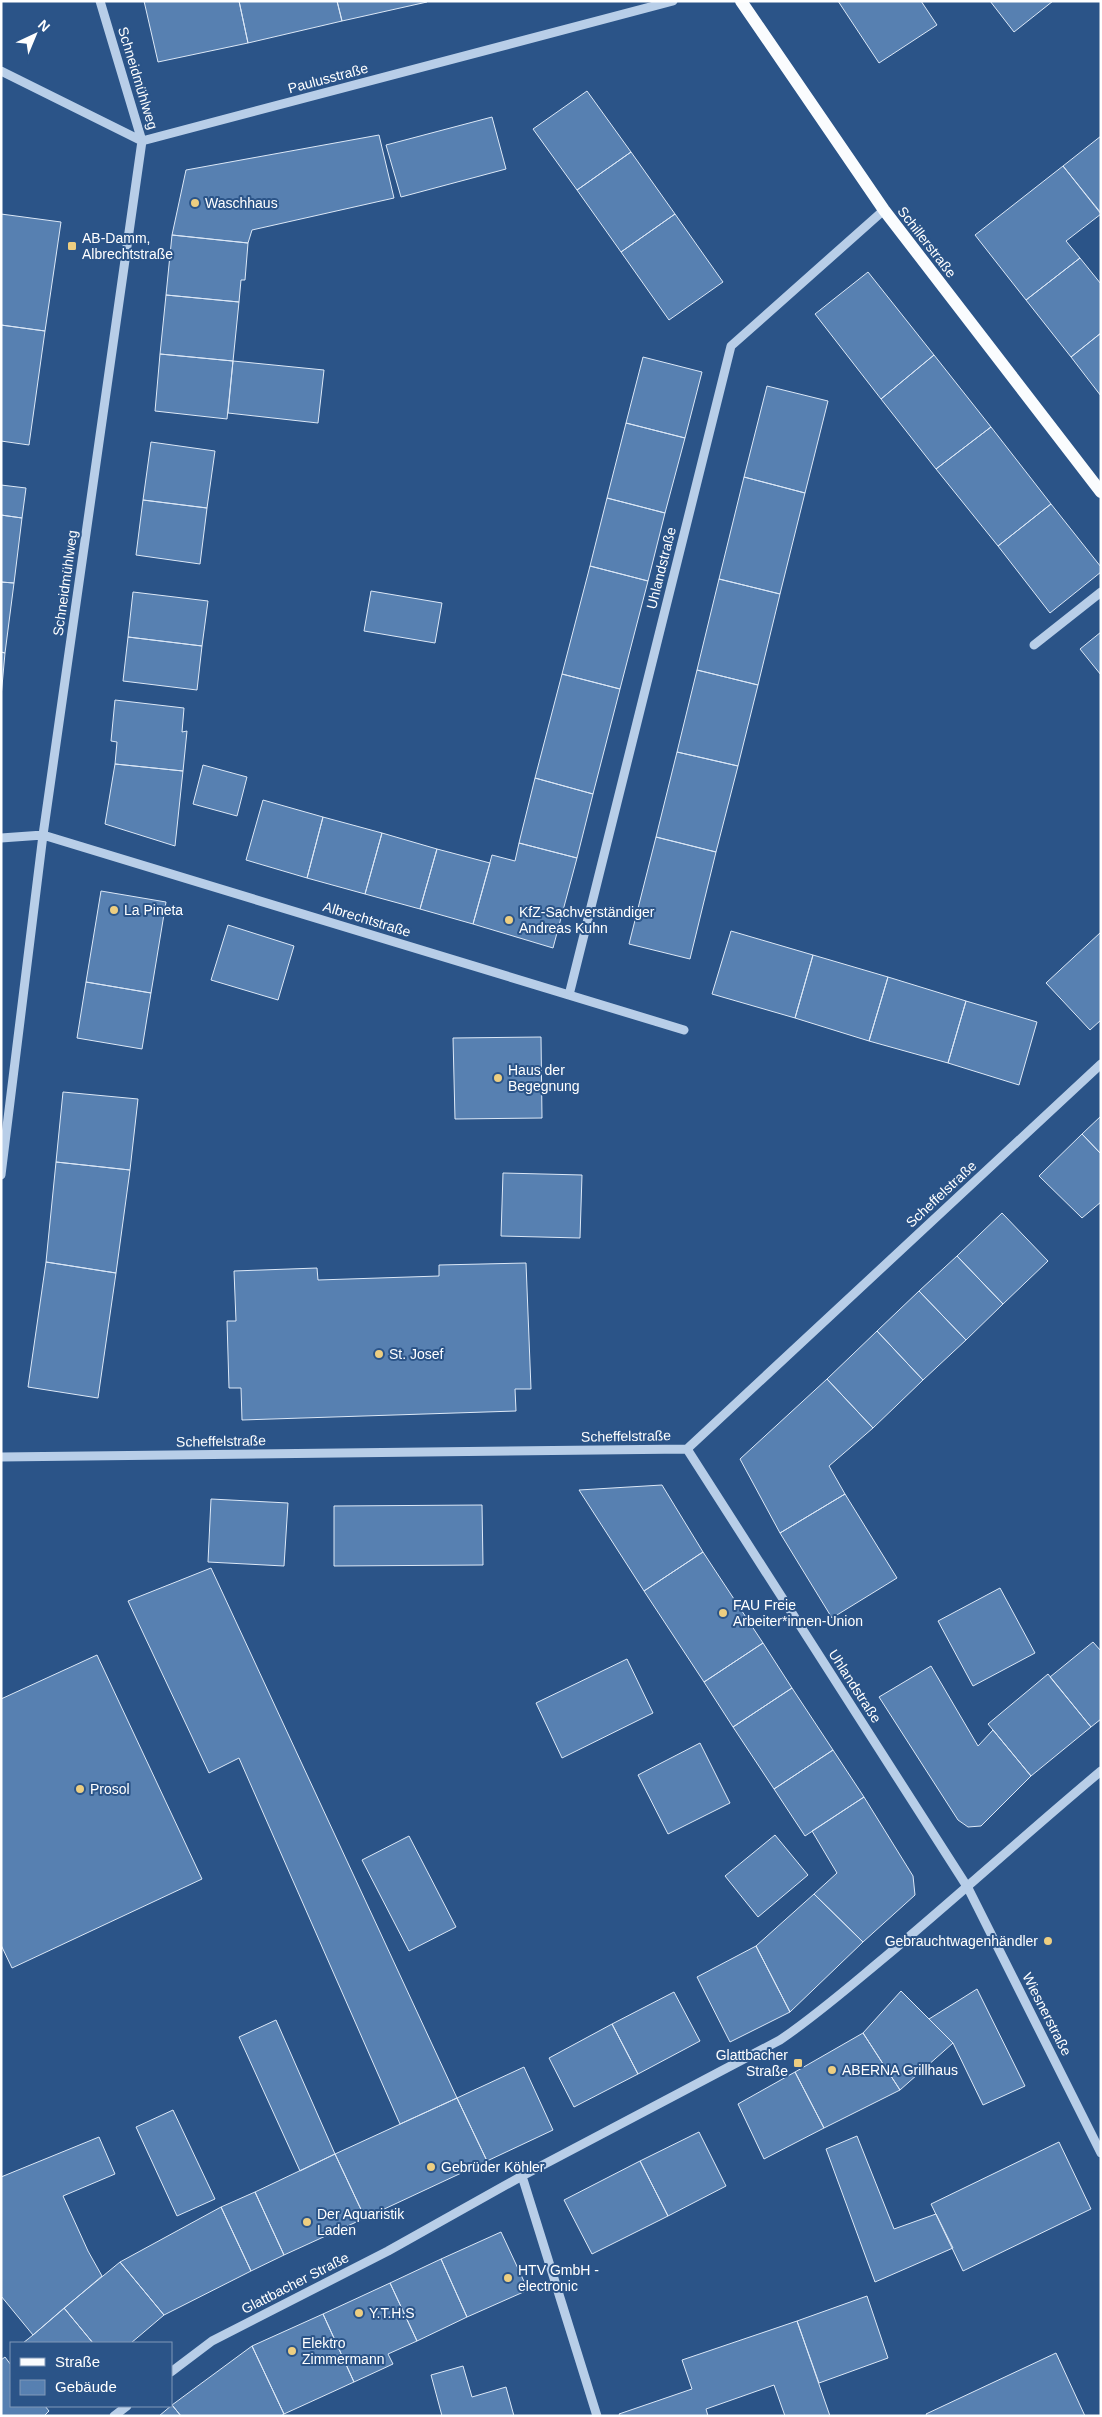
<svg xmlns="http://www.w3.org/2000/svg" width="1102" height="2417" font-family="Helvetica,sans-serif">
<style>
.building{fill:#5780b1;stroke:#dce8f7}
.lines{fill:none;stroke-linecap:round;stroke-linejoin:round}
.minor{stroke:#b8cee8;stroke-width:9}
.major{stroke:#fafcfe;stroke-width:12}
.poi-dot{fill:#edce81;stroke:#2b5488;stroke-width:2}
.labels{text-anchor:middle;stroke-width:4;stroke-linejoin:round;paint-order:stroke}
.street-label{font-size:14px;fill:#fff;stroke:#2b5488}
.poi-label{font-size:14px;fill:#fff;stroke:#2b5488;text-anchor:start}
</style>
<rect width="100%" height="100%" fill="#2b5488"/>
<!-- building -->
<path class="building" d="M144,1H239L248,43L158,62Z
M239,1H337L342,21L248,43Z
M337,1H427V2L342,21Z
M838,1H921L937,25L879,63Z
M990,1H1053L1014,32Z
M587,91L631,152L577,190L533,129Z
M492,117L506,169L401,197L386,145Z
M379,135L394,198L252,230L248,243L172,235L186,170Z
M1101,136V213L1063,166Z
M631,152L675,214L621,252L577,190Z
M1063,166L1101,214L1066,241L1080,258L1026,300L975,235Z
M1,214L61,222L45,331L1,325Z
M675,214L723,282L669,320L621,252Z
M172,235L248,243L245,280H241L239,302L166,295Z
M1080,258L1101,284V333L1071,357L1026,300Z
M868,272L934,355L881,399L815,314Z
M166,295L239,302L233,361L160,354Z
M1,325L45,331L29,445L1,441Z
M1101,333V396L1071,357Z
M160,354L233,361L227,419L155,411Z
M934,355L991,427L936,469L881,399Z
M643,357L702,372L685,438L626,423Z
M233,361L324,370L318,423L228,413Z
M767,386L828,401L805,493L744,477Z
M626,423L685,438L665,513L607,498Z
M991,427L1051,504L998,546L936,469Z
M151,442L215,451L207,508L143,500Z
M744,477L805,493L780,594L719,579Z
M1,485L26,488L22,518L1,515Z
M607,498L665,513L648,581L590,566Z
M143,500L207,508L200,564L136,555Z
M1051,504L1101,567V572L1050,613L998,546Z
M1,515L22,518L14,583L1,582Z
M590,566L648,581L620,689L562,674Z
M719,579L780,594L758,685L697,670Z
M1,582L14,583L5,653L1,652Z
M371,591L442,603L435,643L364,631Z
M133,592L208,601L202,646L128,637Z
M1101,632V675L1080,649Z
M128,637L202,646L197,690L123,681Z
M1,652L5,653L1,697Z
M697,670L758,685L738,766L677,752Z
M562,674L620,689L593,794L535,778Z
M115,700L184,708L182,732L187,731L183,771L115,764L117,742L111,741Z
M677,752L738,766L716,852L656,837Z
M115,764L183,771L175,846L105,824Z
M203,765L247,777L237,816L193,804Z
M535,778L593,794L577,858L519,843Z
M263,800L323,817L307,878L246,860Z
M323,817L382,833L365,894L307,878Z
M382,833L437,849L420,909L365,894Z
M656,837L716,852L690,959L629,944Z
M519,843L577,858L553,948L473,924L492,855L515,861Z
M437,849L490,863L473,924L420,909Z
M101,891L166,902L151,993L86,982Z
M228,925L294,946L278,1000L211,980Z
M731,931L813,955L795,1018L712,994Z
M1101,932V1020L1090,1030L1046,983Z
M813,955L888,977L869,1041L795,1018Z
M888,977L966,1001L948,1063L869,1041Z
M86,982L151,993L142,1049L77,1038Z
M966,1001L1037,1022L1019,1085L948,1063Z
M541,1037L542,1118L455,1119L453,1038Z
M63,1092L138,1099L130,1170L56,1162Z
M1101,1116V1154L1082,1134Z
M1082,1134L1101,1154V1202L1082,1218L1039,1176Z
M56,1162L130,1170L116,1273L46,1262Z
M503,1173L582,1175L580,1238L501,1236Z
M1002,1213L1048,1261L1003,1304L957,1256Z
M957,1256L1003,1304L966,1340L919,1291Z
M46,1262L116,1273L98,1398L28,1387Z
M526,1263L531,1389H515L516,1411L242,1420L241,1388H229L227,1321H236L234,1271L317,1268L318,1280L439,1276V1265Z
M919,1291L966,1340L923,1380L877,1331Z
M877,1331L923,1380L873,1428L827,1379Z
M827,1379L873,1428L829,1466L845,1494L780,1533L740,1459Z
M662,1485L703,1552L644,1591L579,1490Z
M845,1494L897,1578L832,1618L780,1533Z
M211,1499L288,1503L284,1566L208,1562Z
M482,1505L483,1565L334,1566V1506Z
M703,1552L763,1643L704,1682L644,1591Z
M211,1568L457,2098L400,2124L239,1758L209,1773L128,1601Z
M1000,1588L1035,1653L973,1686L938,1621Z
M1093,1642L1101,1651V1719L1091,1727L1050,1677Z
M763,1643L792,1688L733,1727L704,1682Z
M97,1655L202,1879L12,1968L1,1945V1699Z
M627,1659L653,1713L562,1758L536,1703Z
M931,1666L978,1746L993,1730L1031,1776L981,1826L968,1827L958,1820L879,1697Z
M1048,1674L1091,1727L1031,1776L988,1724Z
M792,1688L833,1750L774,1789L733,1727Z
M700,1743L730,1803L668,1834L638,1775Z
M833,1750L864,1797L805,1836L774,1789Z
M864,1797L913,1876L915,1895L863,1942L814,1894L837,1873L812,1831Z
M775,1835L808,1875L758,1917L725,1876Z
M409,1836L456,1927L409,1951L362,1860Z
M814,1894L863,1942L790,2012L756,1946Z
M756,1946L790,2012L730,2042L697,1977Z
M977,1989L1025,2086L983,2105L953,2043L929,2019Z
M901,1991L953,2043L900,2090L863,2033Z
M674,1992L700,2041L638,2074L612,2024Z
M276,2020L335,2154L300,2171L239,2037Z
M612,2024L638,2074L574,2107L549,2058Z
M863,2033L900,2090L824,2128L795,2072Z
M524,2067L553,2130L487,2161L457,2098Z
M795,2072L824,2128L764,2159L738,2104Z
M457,2098L487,2161L365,2218L335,2154Z
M173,2110L215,2199L177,2216L136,2127Z
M699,2132L726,2186L668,2216L640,2161Z
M857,2136L894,2229L936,2214L953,2248L875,2282L826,2149Z
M99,2137L115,2174L63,2196L88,2251L102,2276L33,2335L1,2296V2177Z
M1059,2142L1091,2209L963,2271L931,2204Z
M335,2154L365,2218L284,2255L255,2192Z
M640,2161L668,2216L592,2254L564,2200Z
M255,2192L284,2255L251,2271L221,2207Z
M221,2207L251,2271L164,2315L120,2262Z
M501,2232L528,2290L467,2317L441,2259Z
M441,2259L467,2317L417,2341L390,2283Z
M120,2262L164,2315L131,2343H93L64,2308Z
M390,2283L417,2341L388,2354L393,2364L354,2382L323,2314Z
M867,2296L888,2358L819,2383L797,2321Z
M64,2308L93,2343H23L33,2335Z
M323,2314L354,2382L284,2414L252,2346Z
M797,2321L830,2416H785L774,2385L706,2409L708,2416H620L619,2414L692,2389L682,2360Z
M252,2346L284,2414L281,2416H181L172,2405Z
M1056,2353L1085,2416H927L926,2414Z
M5,2357L11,2365V2406H45L49,2411L44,2416H1V2360Z
M463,2366L472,2397L506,2387L514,2416H442L431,2375Z
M172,2405L181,2416H159Z"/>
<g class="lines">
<!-- minor -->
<path class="minor" d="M1,71L142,141L673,1
M1034,645L1101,592
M1,838L43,835L684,1030
M569,995L731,346L884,210
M1,1175L43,835L142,141L100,1
M687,1449L968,1888L1101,2153
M1,1457L687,1449L1101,1064
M522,2176L597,2416
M171,2372L212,2341L388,2251L522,2176L780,2040C817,2015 850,1986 885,1957C958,1896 1028,1832 1101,1771
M114,2416L127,2406"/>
<!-- major -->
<path class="major" d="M741,1L884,210L1101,492"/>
</g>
<!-- markers -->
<g class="poi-dot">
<circle cx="195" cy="203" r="5"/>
<rect x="67" y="241" width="10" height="10" rx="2.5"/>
<circle cx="114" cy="910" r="5"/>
<circle cx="509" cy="920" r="5"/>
<circle cx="498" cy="1078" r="5"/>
<circle cx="379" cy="1354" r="5"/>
<circle cx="723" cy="1613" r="5"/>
<circle cx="80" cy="1789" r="5"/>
<circle cx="1048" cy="1941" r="5"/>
<rect x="793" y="2058" width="10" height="10" rx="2.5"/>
<circle cx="832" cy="2070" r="5"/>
<circle cx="431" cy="2167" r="5"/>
<circle cx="307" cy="2222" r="5"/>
<circle cx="508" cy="2278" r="5"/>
<circle cx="359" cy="2313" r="5"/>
<circle cx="292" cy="2351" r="5"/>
</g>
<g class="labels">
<!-- street labels -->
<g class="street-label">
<text transform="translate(138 78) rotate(73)" y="5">Schneidmühlweg</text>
<text transform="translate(328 78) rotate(-15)" y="5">Paulusstraße</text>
<text transform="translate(927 242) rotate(52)" y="5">Schillerstraße</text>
<text transform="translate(661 568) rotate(-76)" y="5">Uhlandstraße</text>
<text transform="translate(65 583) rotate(-82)" y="5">Schneidmühlweg</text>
<text transform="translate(367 919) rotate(17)" y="5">Albrechtstraße</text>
<text transform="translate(941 1194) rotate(-43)" y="5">Scheffelstraße</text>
<text transform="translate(626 1436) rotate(-1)" y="5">Scheffelstraße</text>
<text transform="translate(221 1441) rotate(-1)" y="5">Scheffelstraße</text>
<text transform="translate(855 1686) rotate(57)" y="5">Uhlandstraße</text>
<text transform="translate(1047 2014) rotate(63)" y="5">Wiesnerstraße</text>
<text transform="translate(295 2283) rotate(-27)" y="5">Glattbacher Straße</text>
</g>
<!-- poi labels -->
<g class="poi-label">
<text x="205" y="208">Waschhaus</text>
<text x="82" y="243">AB-Damm,<tspan x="82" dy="16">Albrechtstraße</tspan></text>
<text x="124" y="915">La Pineta</text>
<text x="519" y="917">KfZ-Sachverständiger<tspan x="519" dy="16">Andreas Kuhn</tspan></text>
<text x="508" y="1075">Haus der<tspan x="508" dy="16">Begegnung</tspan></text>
<text x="389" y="1359">St. Josef</text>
<text x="733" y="1610">FAU Freie<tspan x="733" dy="16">Arbeiter*innen-Union</tspan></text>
<text x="90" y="1794">Prosol</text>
<text x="1038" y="1946" text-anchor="end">Gebrauchtwagenhändler</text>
<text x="788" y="2060" text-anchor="end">Glattbacher<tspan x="788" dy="16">Straße</tspan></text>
<text x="842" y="2075">ABERNA Grillhaus</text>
<text x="441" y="2172">Gebrüder Köhler</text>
<text x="317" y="2219">Der Aquaristik<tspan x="317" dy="16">Laden</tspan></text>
<text x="518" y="2275">HTV GmbH -<tspan x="518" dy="16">electronic</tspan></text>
<text x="369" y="2318">Y.T.H.S</text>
<text x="302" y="2348">Elektro<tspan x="302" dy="16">Zimmermann</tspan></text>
</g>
</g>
<!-- border -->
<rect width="1102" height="2417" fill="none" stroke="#ffffff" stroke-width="5"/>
<!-- legend -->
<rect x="10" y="2342" width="162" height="65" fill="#2b5488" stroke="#8098b8"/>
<rect x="20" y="2358" width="25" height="8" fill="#fafcfe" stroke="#8098b8"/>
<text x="55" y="2367" font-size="15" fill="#ffffff">Straße</text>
<rect x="20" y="2380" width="25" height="15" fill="#5780b1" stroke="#8098b8"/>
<text x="55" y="2392" font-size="15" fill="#ffffff">Gebäude</text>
<!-- north arrow -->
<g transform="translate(35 35) rotate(44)" stroke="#2b5488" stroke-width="4" paint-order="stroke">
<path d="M0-4L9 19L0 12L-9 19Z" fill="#ffffff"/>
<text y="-8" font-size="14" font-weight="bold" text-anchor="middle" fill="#ffffff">N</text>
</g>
</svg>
